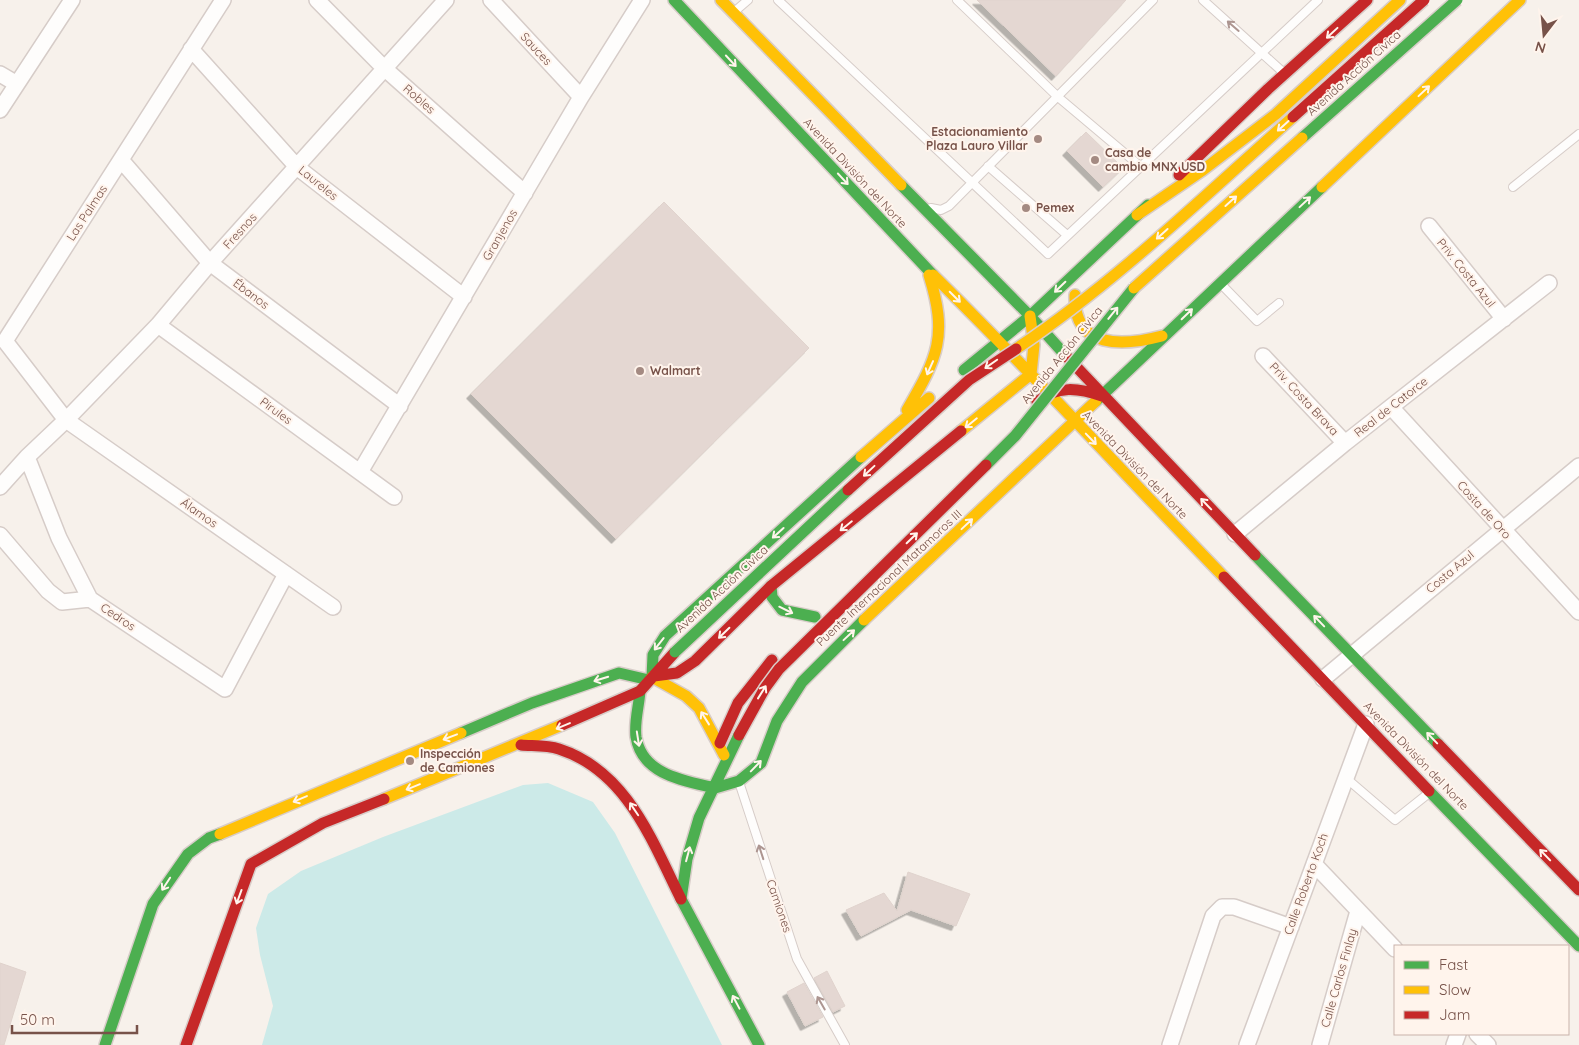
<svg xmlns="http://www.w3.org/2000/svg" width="1579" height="1045" font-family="Quicksand,sans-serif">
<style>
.water{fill:#cceae8}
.building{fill:#e4d7d2;stroke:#e0d3cd;filter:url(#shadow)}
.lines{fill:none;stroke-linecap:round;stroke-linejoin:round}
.lane-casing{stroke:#d6ccc8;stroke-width:10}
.street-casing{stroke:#d6ccc8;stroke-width:18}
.fast-casing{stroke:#d8cdc9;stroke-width:14}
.slow-casing{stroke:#d8cdc9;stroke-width:14}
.jam-casing{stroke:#d8cdc9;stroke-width:14}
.lane{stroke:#fefdfc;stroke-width:8}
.street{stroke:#fefdfc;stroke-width:15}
.fast{stroke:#4caf50;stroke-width:11}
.slow{stroke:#ffc107;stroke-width:11}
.jam{stroke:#c62828;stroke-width:11}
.fast-bridge-casing{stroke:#d9cec9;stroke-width:14;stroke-linecap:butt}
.slow-bridge-casing{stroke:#d9cec9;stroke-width:14;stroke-linecap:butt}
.jam-bridge-casing{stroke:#d9cec9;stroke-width:14;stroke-linecap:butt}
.fast-bridge{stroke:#4caf50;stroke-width:11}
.slow-bridge{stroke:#ffc107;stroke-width:11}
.jam-bridge{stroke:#c62828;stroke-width:11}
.oneway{stroke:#ad9691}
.oneway2{stroke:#fff4ec}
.poi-dot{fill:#a48a82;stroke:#fff4ec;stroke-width:2}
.labels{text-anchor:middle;stroke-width:4;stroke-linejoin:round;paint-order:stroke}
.street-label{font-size:12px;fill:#775249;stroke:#fff4ec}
.poi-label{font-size:12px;font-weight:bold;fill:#775249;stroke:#fff4ec;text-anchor:start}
</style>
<defs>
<filter id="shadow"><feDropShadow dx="-4.5" dy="4.5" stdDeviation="0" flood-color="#0004"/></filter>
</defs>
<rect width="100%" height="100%" fill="#f7f1eb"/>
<!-- water -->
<path class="water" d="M548,783L593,802L615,833L722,1045H262L273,1006L260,955L256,928L268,894L301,871L383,837L523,785Z"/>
<!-- building -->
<path class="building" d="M977,0H1126L1056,76Z
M1086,132L1123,168L1103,187L1067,151Z
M664,202L809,348L616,539L471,394Z
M908,872L970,894L956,926L911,910L861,936L846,910L884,893L897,911Z
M0,963L26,972L4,1045H0Z
M827,971L845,1006L833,1012L814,978Z
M804,983L823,1017L805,1026L787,992Z"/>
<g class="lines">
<!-- lane casing -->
<g class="lane-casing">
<path id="lane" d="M778,0L1048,254L1318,0
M957,0L1058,97L1140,166
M1203,0L1285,74
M734,12L748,0
M988,166L1067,235
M1513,187L1579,134
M931,208L941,210L949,206L1153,0
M1221,284L1257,321L1279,303
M1346,778L1395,820L1429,793
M739,782L797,959L845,1045"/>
</g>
<!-- street casing -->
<g class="street-casing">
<path id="street" d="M223,0L5,341L66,420L333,607
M317,0L384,68L525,193
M491,0L581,97
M191,49L298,168L464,297
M0,74L17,84
M0,110L72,0
M121,160L210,263L400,406
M1429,226L1504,319
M158,325L394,497
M1263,356L1345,443
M1391,407L1579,612
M27,457L59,538L90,599L225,689L286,574
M360,472L581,97L642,0
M0,487L27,457L66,420L158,325L210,263L446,0
M1235,534L1345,443L1549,283
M0,535L48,591L62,602L90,599
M1323,679L1579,466
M1314,864L1395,949
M1477,1034L1488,1045
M1170,1045L1213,916L1222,907H1234L1291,927
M1247,1045L1366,724
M1320,1045L1358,911
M1454,1045L1458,1034"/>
</g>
<!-- fast casing -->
<g class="fast-casing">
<path id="fast" d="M674,0L933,275
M901,185L1030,316L1067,357
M964,370L1030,316L1148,205
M1096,401L1322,187
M1255,555L1438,744
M771,586L772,597L782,610L815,617
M652,677L653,655L665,636L861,457
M640,691C639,706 634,722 636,737C642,775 685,781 715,788
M461,733L532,703L619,673L649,680
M739,735L699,818L687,859L681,899L759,1045
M715,788L739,781L761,763L777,721L802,682L864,620
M1429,791L1579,946
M105,1045L153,904L188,854L209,838L220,834"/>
</g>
<!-- slow casing -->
<g class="slow-casing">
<path id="slow" d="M721,0L901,185
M1322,187L1520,0
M1137,215L1203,170L1276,114L1400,0
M933,275C1033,373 1127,477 1224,577
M1075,295C1073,350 1124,346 1162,336
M907,410C938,357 948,336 929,275
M961,431L1031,374L1034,345L1030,316
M861,457L929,398
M864,620L1096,401
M652,677L686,696L699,708L724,755
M384,799L562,725
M220,834L461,733"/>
</g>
<!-- jam casing -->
<g class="jam-casing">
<path id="jam" d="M1179,175L1268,89L1367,0
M1067,357L1255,555
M1037,402C1057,385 1079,388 1102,396
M1224,577L1429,791
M654,676L677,673L695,661L771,586L961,431
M562,725L640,691L675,652
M720,743L738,703L772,660
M1438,744L1579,890
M521,745C533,746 547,745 559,749C627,771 652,841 681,899
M186,1045L251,864L323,823L384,799"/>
</g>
<!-- lane -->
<use href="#lane" class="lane"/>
<!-- street -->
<use href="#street" class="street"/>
<!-- fast -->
<use href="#fast" class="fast"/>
<!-- slow -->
<use href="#slow" class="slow"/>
<!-- jam -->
<use href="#jam" class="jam"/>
<!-- fast-bridge casing -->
<g class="fast-bridge-casing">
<path id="fast-bridge" d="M1302,138L1457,0
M986,465L1015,436L1134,288
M675,652L848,490"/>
</g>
<!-- slow-bridge casing -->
<g class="slow-bridge-casing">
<path id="slow-bridge" d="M1134,288L1302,138
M1016,349C1116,282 1203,197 1293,117"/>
</g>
<!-- jam-bridge casing -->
<g class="jam-bridge-casing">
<path id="jam-bridge" d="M1293,117L1424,0
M848,490L969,380L1016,349
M739,735L765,688L779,669L986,465"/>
</g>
<!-- fast-bridge -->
<use href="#fast-bridge" class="fast-bridge"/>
<!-- slow-bridge -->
<use href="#slow-bridge" class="slow-bridge"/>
<!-- jam-bridge -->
<use href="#jam-bridge" class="jam-bridge"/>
</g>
<!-- one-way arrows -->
<defs><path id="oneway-shaft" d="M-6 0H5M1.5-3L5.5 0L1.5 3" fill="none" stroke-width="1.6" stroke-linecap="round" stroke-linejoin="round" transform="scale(1.25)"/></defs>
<g class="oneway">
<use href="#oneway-shaft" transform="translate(1233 26) rotate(-139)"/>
<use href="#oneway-shaft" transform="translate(761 852) rotate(-108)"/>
<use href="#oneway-shaft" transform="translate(821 1003) rotate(-120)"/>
</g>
<g class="oneway2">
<use href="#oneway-shaft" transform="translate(1332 33) rotate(137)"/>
<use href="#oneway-shaft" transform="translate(731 61) rotate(47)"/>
<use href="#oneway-shaft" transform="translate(1424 91) rotate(-43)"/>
<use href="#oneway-shaft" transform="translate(1283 126) rotate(138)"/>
<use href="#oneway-shaft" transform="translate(843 179) rotate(47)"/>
<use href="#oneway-shaft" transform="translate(1231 201) rotate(-42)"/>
<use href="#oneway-shaft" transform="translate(1305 202) rotate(-43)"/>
<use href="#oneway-shaft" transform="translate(1162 234) rotate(138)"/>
<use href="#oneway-shaft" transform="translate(1060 287) rotate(136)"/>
<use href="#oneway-shaft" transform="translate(955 297) rotate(45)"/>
<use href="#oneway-shaft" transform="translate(1113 313) rotate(-51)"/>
<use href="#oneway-shaft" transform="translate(1187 314) rotate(-44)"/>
<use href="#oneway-shaft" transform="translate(991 364) rotate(145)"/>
<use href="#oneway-shaft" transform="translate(930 368) rotate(114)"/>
<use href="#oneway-shaft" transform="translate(971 423) rotate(141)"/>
<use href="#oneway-shaft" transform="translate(1091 439) rotate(46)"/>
<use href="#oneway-shaft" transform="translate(869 471) rotate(137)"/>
<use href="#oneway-shaft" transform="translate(1206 504) rotate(-134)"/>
<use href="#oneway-shaft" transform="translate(967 524) rotate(-43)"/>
<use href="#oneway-shaft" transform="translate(846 526) rotate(141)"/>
<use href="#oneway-shaft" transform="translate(778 533) rotate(138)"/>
<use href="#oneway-shaft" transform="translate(912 538) rotate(-44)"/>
<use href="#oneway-shaft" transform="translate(786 610) rotate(26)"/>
<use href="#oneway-shaft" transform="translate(1319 621) rotate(-134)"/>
<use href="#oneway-shaft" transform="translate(724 633) rotate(136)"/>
<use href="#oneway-shaft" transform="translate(849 635) rotate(-43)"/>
<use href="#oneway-shaft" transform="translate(659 644) rotate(128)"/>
<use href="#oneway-shaft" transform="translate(601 679) rotate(163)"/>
<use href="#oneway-shaft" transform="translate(762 692) rotate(-58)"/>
<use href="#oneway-shaft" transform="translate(705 718) rotate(-122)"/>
<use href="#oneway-shaft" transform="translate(563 726) rotate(157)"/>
<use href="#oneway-shaft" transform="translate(450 737) rotate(159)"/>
<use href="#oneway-shaft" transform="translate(1432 738) rotate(-134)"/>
<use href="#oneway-shaft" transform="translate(638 739) rotate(81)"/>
<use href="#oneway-shaft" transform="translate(756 766) rotate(-46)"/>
<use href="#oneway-shaft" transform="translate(413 787) rotate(158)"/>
<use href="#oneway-shaft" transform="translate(300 799) rotate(157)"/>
<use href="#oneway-shaft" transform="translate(634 809) rotate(-124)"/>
<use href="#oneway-shaft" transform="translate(688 854) rotate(-75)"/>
<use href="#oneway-shaft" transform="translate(1545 855) rotate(-134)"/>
<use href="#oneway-shaft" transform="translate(166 884) rotate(123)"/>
<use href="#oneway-shaft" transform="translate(239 897) rotate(110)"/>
<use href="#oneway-shaft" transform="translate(736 1002) rotate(-118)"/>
</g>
<!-- markers -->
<g class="poi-dot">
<circle cx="1038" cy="139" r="5"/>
<circle cx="1095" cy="160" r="5"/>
<circle cx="1026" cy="208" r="5"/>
<circle cx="640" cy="371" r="5"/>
<circle cx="410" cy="761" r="5"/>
</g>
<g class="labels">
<!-- street labels -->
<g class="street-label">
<text transform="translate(536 49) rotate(47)" y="4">Sauces</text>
<text transform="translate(1354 73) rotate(-42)" y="4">Avenida Acción Civica</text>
<text transform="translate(419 99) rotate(41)" y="4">Robles</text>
<text transform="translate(855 173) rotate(47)" y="4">Avenida División del Norte</text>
<text transform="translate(318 183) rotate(39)" y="4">Laureles</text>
<text transform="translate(87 213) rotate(-57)" y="4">Las Palmas</text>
<text transform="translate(240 231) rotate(-48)" y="4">Fresnos</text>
<text transform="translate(500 235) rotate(-60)" y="4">Granjenos</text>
<text transform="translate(1466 273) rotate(51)" y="4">Priv. Costa Azul</text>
<text transform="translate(251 294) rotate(37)" y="4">Ébanos</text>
<text transform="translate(1062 355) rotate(-51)" y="4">Avenida Acción Civica</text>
<text transform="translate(1304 399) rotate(47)" y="4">Priv. Costa Brava</text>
<text transform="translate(1391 407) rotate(-38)" y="4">Real de Catorce</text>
<text transform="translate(276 411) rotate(36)" y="4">Pirules</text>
<text transform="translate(1135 465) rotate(46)" y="4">Avenida División del Norte</text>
<text transform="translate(1484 510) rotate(48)" y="4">Costa de Oro</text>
<text transform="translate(199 513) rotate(35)" y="4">Álamos</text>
<text transform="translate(1450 572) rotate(-40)" y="4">Costa Azul</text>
<text transform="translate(889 578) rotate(-43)" y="4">Puente Internacional Matamoros III</text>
<text transform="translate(722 589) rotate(-43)" y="4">Avenida Acción Civica</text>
<text transform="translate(118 617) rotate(34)" y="4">Cedros</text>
<text transform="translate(1416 756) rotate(46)" y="4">Avenida División del Norte</text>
<text transform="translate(1306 884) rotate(-70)" y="4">Calle Roberto Koch</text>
<text transform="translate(779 906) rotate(71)" y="4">Camiones</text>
<text transform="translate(1339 978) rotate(-74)" y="4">Calle Carlos Finlay</text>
</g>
<!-- poi labels -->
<g class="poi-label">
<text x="1028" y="136" text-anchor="end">Estacionamiento<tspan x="1028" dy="14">Plaza Lauro Villar</tspan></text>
<text x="1105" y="157">Casa de<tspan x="1105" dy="14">cambio MNX USD</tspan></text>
<text x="1036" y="212">Pemex</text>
<text x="650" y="375">Walmart</text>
<text x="420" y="758">Inspección<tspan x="420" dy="14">de Camiones</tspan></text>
</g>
</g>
<!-- legend -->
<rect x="1394" y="945" width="175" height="90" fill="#fff4ec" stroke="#c9b3ab"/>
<rect x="1404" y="961" width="25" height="8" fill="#4caf50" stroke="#c9b3ab"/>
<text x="1439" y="970" font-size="15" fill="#775249">Fast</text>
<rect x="1404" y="986" width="25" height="8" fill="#ffc107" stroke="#c9b3ab"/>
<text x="1439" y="995" font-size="15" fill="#775249">Slow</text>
<rect x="1404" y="1011" width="25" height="8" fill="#c62828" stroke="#c9b3ab"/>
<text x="1439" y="1020" font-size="15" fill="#775249">Jam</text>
<!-- north arrow -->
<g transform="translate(1544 35) rotate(196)" stroke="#fff4ec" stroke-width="4" paint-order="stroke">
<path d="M0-4L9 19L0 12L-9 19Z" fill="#775249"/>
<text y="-8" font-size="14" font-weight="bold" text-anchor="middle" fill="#775249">N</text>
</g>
<!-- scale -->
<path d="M12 1025v8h125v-8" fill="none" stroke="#775249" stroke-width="2.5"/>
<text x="20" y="1025" font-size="15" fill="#775249" stroke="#fff4ec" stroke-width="4" paint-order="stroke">50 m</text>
</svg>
